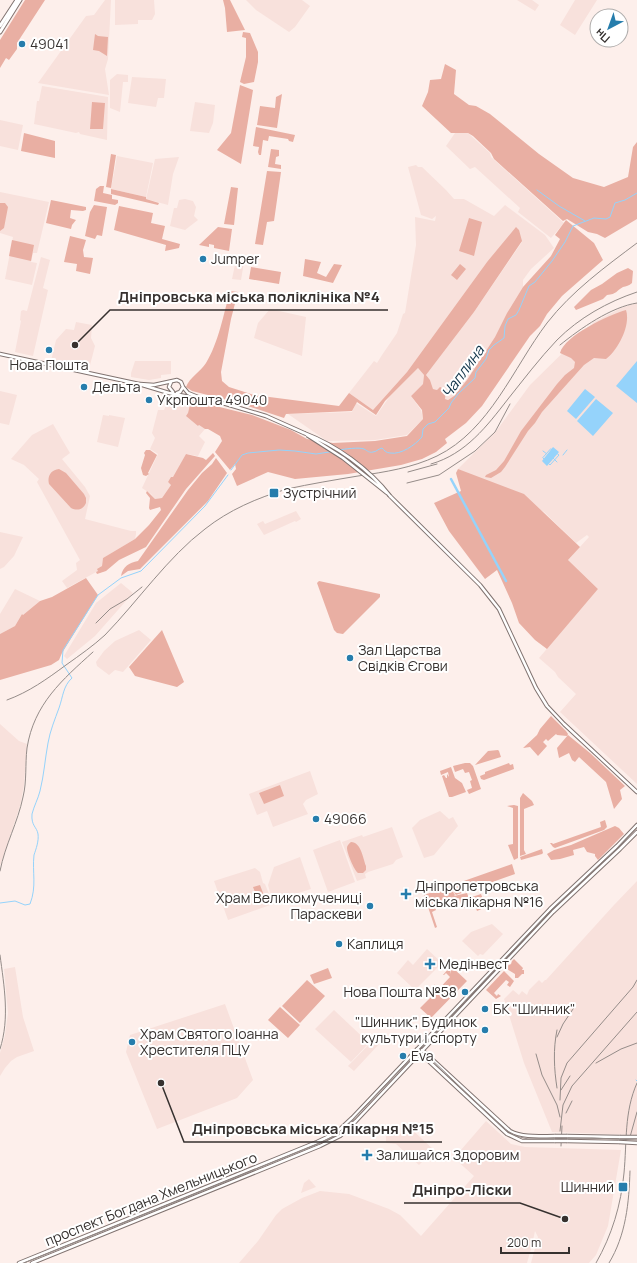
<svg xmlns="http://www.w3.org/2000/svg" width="637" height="1263" font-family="Manrope,sans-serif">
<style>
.built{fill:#f8e1dc}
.green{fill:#e9afa3}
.water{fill:#95d3fb}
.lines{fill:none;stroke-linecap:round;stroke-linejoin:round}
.stream{stroke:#95d3fb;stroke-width:1}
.canal{stroke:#95d3fb;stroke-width:2.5}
.secondary-casing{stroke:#807370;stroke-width:4.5}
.primary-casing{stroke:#807370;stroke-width:5}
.secondary{stroke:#fff;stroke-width:2.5}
.primary{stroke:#fff;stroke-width:3}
.tram{stroke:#958c89;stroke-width:1}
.rail{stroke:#958c89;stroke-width:1}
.secondary-bridge-casing{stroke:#807370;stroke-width:4.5;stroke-linecap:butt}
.secondary-bridge{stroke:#fff;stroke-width:2.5}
.poi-dot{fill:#267dac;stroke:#fff;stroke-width:1.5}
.labels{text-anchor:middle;stroke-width:4;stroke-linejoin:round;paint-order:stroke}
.poi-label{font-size:14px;fill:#36312f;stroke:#fff;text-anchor:start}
.street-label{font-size:14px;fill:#36312f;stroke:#fff}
.water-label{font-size:15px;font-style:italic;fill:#12354a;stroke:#fff}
.leader{fill:none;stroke:#36312f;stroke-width:1.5}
.callout-dot{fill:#36312f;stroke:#fff;stroke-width:1.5}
.callout-label{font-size:15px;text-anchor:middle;font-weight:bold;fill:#36312f;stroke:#fff;stroke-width:4;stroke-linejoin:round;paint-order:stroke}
</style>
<rect width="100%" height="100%" fill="#fdefeb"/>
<!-- built -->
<path class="built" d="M105,0H111L108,59L105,69L109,95L38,83L86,16L94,15Z
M115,0H154L155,14L152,20H138V24L115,25Z
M246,0H302L310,6L295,27L289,32L256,10Z
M517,0H532L539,5L535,11Z
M575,0H597L575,35L560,25Z
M117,74L128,75V82H123L120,112L110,108V80Z
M132,77L166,79L164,98H158L156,107L128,103Z
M42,86L108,97L107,140L80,134L79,132L76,133L34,124L37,101H39Z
M195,102L215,105L213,123L209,133L190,131Z
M0,120L23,125L18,150L0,146Z
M455,133H468L490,153L491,157L564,223L551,238L518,212L520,208L475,167L470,169L446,146Z
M117,156L153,163L146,197L111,189Z
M179,157L173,174L168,205L146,199L155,159Z
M416,165L418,167H422L446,190L454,199H464L494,216L505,205L545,235L554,248L531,269L523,280V287L507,313L495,337L467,380L454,396L448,400L445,399L437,390L433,389L430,380L426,375L474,312L522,242L487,262L407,372L373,410L349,393L374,361L377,363L382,355L397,333L403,314L405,313L416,245L415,217L435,221L436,216L432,219L421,215L408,167Z
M0,192L49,202L37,253H33L31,262L37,263L32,285L5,279L13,237L0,233Z
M185,199L193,201L196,207L194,216L198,220L185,230L170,226L174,208H177L179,200Z
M41,257L50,260L43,288L48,290L33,356L15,352L21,321L20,320L21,311L23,310L27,311Z
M236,260L244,262L241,280L232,279Z
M637,303V784L560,712L576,694L558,677L555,672L539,658L598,589L568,560L589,537L587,535L576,543L544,512L458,469L497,430L530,385L594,322L621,308Z
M270,309L306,317L302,356L254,338L258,323Z
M76,322L92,325L91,338L95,346L89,369L51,361L56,340L66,329L74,330Z
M135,361H171V374L161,375V378L149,380L131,377V373Z
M418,368L424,375L423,384L411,396L421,410L423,419L407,435L375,440L327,441L288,414L352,412L356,403L376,416L390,396Z
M0,391L17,395L9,425L0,423Z
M170,396L191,400L188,413L198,426L199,425L205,429L199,436L205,442L198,456L186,454L176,474L168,482L171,485L162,498L155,499L151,494L142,488L158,454L150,449L155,438L152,433L158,410H164Z
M103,415L109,416V415L125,418L118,447L97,442Z
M53,424L70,453L62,459L85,487L90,496L85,519L131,531H136V534L135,539L103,558L102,566L98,571L67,588L62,581L77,570L76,563L80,560L37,482L39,479L24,465L11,459L32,435Z
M296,511L301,519L296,522L295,521L264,535L257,524L263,521L265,524Z
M0,532L23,537L14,556L4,567L0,569Z
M121,583L133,593L95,636L67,659L64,656L96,603Z
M15,589L40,601L23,615L22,614L15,626L0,634V614Z
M139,630L151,640L123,672L115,670L109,675L97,666L96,662L104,651L115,641Z
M0,724L19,741L27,744L24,785L20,806L0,866Z
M310,771L318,794L306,800L303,804L308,814L273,827L267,811L257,815L249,794Z
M440,811L449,819L453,817L458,826L434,855L424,858L412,828L420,820Z
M392,827L403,857L396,860L393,864L368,872L365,874L366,878L357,881L342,842L362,835L363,837Z
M340,840L355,882L328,892L313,850Z
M300,857L311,889L292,895H287L280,897L279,894L271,896L268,885L274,867Z
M255,868L260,872L263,883L265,884L273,904L228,920L214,881Z
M637,881V1135L552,1132L524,1063L504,999L513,990L519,995L522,991L527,995L529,990L539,980L542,983L545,980H546L614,905Z
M492,924L503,934L483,955L480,954L478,956L462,941L471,932Z
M427,949L442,963L415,990L397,973L408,960L413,965Z
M15,967L23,1017L34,1051L17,1057L11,1061L5,1068L0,1076V1053L5,1035L8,1013L4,969Z
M225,1004L253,1080L237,1098L157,1129L126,1052L130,1035Z
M334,1010L369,1043L351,1062L315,1029Z
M376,1037L381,1042L354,1071L348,1066Z
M486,1121L511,1144L525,1147L621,1150L608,1226L596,1255L589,1263H531L538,1237L535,1231L532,1245L527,1263H239L258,1241L276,1215L282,1209L302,1198L320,1191L349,1194L389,1209L400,1215L421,1236L474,1176L454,1158Z
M407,1125L434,1150L419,1165L396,1144L386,1143V1136L393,1128L400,1134Z
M309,1179L316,1187L301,1193L304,1183Z"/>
<!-- green -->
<path class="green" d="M25,0H45L17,43V49L9,60L6,58L0,68V40Z
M223,0H230L245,30L227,32L225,8Z
M243,32L250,33L258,52V62L254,82L244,84L240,82L246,57V38L242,37Z
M95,34L98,36L108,37L107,56L99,51L93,50Z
M445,64L456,70L454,94L469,105L476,106L490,114L539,154L573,178L604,187L628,177L633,147L637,142V219L605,238L597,234L588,232L567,219L563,221L494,159L491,153L473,136L468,133H451L422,106L428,92L430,80L441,79Z
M240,85L253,90L241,164L217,150L231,133Z
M282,94L277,128L257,125L260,106L275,108L276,97Z
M92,102L105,103L103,129H90Z
M256,127L295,135L293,142L289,141L288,139L269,136L268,141L263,140L261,155H259L258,152L259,147L253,146Z
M24,133L55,141V158L21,151Z
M271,149L279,150V156L276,157L275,164L281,165V169L268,167Z
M111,154L116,155L111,188L106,187Z
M267,171L281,172L274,221L267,222L263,245L255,244Z
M100,186H104L103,193L112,195V199L118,200V203L115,205L94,201L96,189Z
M231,187L238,188L234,225L224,224Z
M111,189L146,197V199L159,203L158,205L111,194Z
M51,200L86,207V210L83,211L71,210L70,218L76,220L72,225L71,229L46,223Z
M0,203H5L8,207L4,228L0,231Z
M94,205L107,207L102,236L97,235L95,239L85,236L90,212Z
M119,206L153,213L151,223L165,226L162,239L180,244L179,248L165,251L166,245L114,230Z
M469,218L482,222L474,256L459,251Z
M566,220L594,243L603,260L562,296L547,314L540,326L530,336L482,406L466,423L445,439L447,443L436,452L422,459L401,465L348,474L295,479L268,472L237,486L232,474L236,469L235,464L230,470L215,452L222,441L220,436L208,429H205L199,425L198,426L186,416L188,413L191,400L252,415L291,430L307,439L333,443L375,441L407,436L423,419L422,410L411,396L423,384L424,375L418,368L385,401L376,415L357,402L352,411L286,414L284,418L239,403L192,391L186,387C190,377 200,372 206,363C218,344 224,313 230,291L238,292L231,319L221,372L222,381L229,387L254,395L339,406L349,393L373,410L407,372L487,262L516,227L519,230L522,241L474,312L426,375L430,380L433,389L437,390L440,387L446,390L445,399L448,400L454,396L467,380L495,337L507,313L523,287L551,256L560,239L555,235Z
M218,227L232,229L229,251L214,248V245L209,244V247L199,245Z
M70,236L86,240L83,250L84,257L93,258L90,274L76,271L77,264L64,262Z
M12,240L34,245L31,261L9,256Z
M305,259L321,262L317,273L326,277L334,264L342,265L333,283L303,276Z
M460,264L466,269L457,280L451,275Z
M251,267L281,272L279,284L249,279Z
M628,268L633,271L632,283C629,286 626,286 623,287C616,291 617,294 607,295L603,299L576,310L574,307L591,290L602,284L617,273Z
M626,310C631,325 618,350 606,359L594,358L584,365L542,412L535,423L528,431L505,467L501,472L491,478L485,477L486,475L496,470L504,461L521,431L557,384L565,375L574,368L575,362L571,358L560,353C565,335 609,315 626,310Z
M146,450H150L157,455L148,473L149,474L146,476L143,475L141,468L145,455L144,453Z
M213,453L215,456L186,489L146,547L119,560L106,571L97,574L96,572L98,571L97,569L102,566L103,558L135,539L149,525L161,510L160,507L150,510L149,508L150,498L146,493L147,491L155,499L162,498L171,485L168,482L171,477H173L186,454L203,458L206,460Z
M216,458L227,473L208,501L140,569L128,571L121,576C123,566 129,563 138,561L188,490L202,473L212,464Z
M59,469L66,473L84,494L86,498V503C83,510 77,511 71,508L49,484C47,476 51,470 59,469Z
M458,469L524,494L580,547L568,560L598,589L547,649L535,640L519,623L512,603L497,570L485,579L449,531L434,503L461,491L456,473Z
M86,578L98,595L62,653L59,660L51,665L0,680V634L15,626L22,614L23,615L40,601L52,597Z
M319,581L380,594V597L343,634L337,633L334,630L317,583Z
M162,630L184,682L177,687L135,676L129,667Z
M551,716L566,731L568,734L567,736L557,735L556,734L548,741L546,739L543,742L547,746L538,756L530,747L523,748L537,735L540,729Z
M568,735L590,753L625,786L620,790L622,799L614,809L606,782L579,757L575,762L572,760L569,753L559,758L557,748Z
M498,750L499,751L501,757L475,765L488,751Z
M465,763H470L473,766L481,789L469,794L467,790L472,788L470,781L472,780L469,772L465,773L463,769L455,772L453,766Z
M509,763L510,765L513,764L514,769L484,780L481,779L480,776L485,774V772Z
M451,767L455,778L462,783L466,792L452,797H449L442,776L444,775L446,778H447V774L449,777L448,772L441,775L440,771Z
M280,785L284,796L264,804L259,793Z
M523,793L532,801L534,805L524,809V850L526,854L520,856V798Z
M514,805L518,806V858L514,860L508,845L513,844V808L507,806Z
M605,820L607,827L604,830L555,848L553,847L550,843H552L553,844L601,827L600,822Z
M615,826L619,828L624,834L598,860L595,856V854L587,852L584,847L573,850L574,855L560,859L551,860L547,854L554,850L571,845Z
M351,842C361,842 363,858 366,866V870L363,873H358C354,870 347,853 347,848C347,845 349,844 351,842Z
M542,849L543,853L542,854L521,860L520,857Z
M512,864L515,874L456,895L451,889L455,895L454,896L467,893L472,907L462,908L459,898L435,907L436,910L432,912L437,927L435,928L428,907L436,903L428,905L427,907L424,897V895Z
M260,885L265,898L258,900L253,887Z
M481,894L486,907L477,911L472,897Z
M514,959L523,968L522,970H524V974H522L518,978H515V974L507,969V966L511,964L512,961Z
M450,967H452L467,981L431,1018L420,1008L433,995L430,991L426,992L435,984L433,987L439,992L448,982L438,992L437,991L450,977L446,973L444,975H443L449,968L451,974Z
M328,968L332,978L314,984L310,975Z
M504,971L514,981L510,987L507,985L509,982L506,980L494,993L497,996L498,994L501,996L496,999L486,990Z
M307,980L325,996L300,1023L282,1006Z
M280,1007L300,1025L288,1038L268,1020Z"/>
<!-- water -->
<path class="water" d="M637,361V403L616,386Z
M585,389L595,397L576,419L567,411Z
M596,399L613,413L593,436L577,421Z
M553,447L559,452L547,466L542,461Z"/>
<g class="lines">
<!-- stream -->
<path class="stream" d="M537,190L559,206L585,221
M551,449L559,455L550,465L543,458Z
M339,450C344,449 360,447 364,449C368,451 369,453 373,452C376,452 378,449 382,448C384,450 386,453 390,453C401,455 415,445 422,437L423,429L428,424L435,422L449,408L451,403L458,394L475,378L476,372L486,359L489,350L494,345L504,338L505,326L508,319L516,315L519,310L529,286L535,282L552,261L565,242L573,226L594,218L606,219L610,217L615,203L625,200L637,193
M543,451L547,454
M563,455L567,450
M553,458L557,462
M231,470L242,455L248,453L279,450L295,451L316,454L336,451
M0,903L15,901L25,905L30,904C37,886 32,872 34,855C36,849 39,841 38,834C37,827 31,826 32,814C34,806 38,799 40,791C44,775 45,759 48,743C50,731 55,719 59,708C63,697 63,686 72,678L62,663L63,650L98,595L121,578L141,571L205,506L228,475
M636,1080L637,1081"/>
<!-- canal -->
<path class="canal" d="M451,479L506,581"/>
<!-- secondary casing -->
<g class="secondary-casing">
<path id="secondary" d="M0,354L139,384L169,393L226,404L266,416L304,433
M171,382L169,387L173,392
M140,384L154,385L177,380L181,382L183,387L180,392L177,393
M183,387L188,393L198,397
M390,496L480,585L499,609L536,688L547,706L564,724L637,792
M417,1049L420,1053L507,1134L522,1141H555
M422,1050L510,1131C524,1138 540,1136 555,1136
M567,1136L620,1137
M567,1141L619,1142
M19,1263L317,1142L336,1133L352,1118L550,909L617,846L637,825
M32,1263L320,1146L340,1136L356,1121L553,912L620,849L637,832"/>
</g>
<!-- primary casing -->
<g class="primary-casing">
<path id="primary" d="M0,26L17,0
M0,32L20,0"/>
</g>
<!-- secondary -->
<use href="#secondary" class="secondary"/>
<!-- primary -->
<use href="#primary" class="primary"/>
<!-- tram -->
<path class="tram" d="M413,1056L420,1053L427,1055L503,1128L516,1136L528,1139L592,1138L637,1140
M24,1263L318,1144L336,1135L353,1119L551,910L616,849L637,827"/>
<!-- rail -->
<path class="rail" d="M560,345C581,328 611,307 637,303
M431,464C466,454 487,426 508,399C524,379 539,359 557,340C579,318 607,302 637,292
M408,472L437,464
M407,483L439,475L475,451L495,432L510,404
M96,623L110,609L127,599L142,587
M7,700C29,692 47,679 66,665C80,655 93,646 105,635C138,601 168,557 205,529C229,510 257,498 287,489C310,484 334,480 358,476C385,472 412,468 437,456C490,430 513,368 547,323C572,291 605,267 637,243
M0,871C5,845 18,822 23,797C27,781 25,765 27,748C34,704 62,680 93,652
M0,955C4,986 10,1018 0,1049
M557,1037L563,1024L575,1006
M536,1054L542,1075L557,1105L560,1117
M596,1063L621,1049L637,1043
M557,1088C554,1069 553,1049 557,1030
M561,1090L570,1076
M560,1100L561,1078L567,1063L633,987L637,980
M566,1113L572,1101
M560,1131L563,1105L572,1086L637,1012
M630,1137L637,1112
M561,1146L562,1126
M596,1263C612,1235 621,1205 624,1173C627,1142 624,1112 637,1083
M609,1263C626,1235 629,1203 630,1171"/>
<!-- secondary-bridge casing -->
<g class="secondary-bridge-casing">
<path id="secondary-bridge" d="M304,433C336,445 369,469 390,496
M307,435L343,458L387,493
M555,1136H567
M620,1137H637
M555,1141H567
M619,1142L637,1143"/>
</g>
<!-- secondary-bridge -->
<use href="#secondary-bridge" class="secondary-bridge"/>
</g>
<!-- markers -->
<g class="poi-dot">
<circle cx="22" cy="44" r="4"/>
<circle cx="203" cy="259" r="4"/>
<circle cx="49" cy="350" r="4"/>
<circle cx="84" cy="387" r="4"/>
<circle cx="149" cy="400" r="4"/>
<rect x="269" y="488" width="10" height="10" rx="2"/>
<circle cx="350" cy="658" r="4"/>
<circle cx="316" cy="819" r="4"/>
<path d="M404 888h4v4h4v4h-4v4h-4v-4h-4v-4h4z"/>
<circle cx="370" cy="906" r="4"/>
<circle cx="339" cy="944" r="4"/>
<path d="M428 958h4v4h4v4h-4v4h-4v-4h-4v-4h4z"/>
<circle cx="465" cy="992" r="4"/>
<circle cx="485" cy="1009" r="4"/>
<circle cx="485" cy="1030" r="4"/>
<circle cx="132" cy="1042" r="4"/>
<circle cx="403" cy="1056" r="4"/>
<path d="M365 1149h4v4h4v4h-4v4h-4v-4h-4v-4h4z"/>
<rect x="618" y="1182" width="10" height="10" rx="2"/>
</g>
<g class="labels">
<!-- poi labels -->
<g class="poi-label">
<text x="30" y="49">49041</text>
<text x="211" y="264">Jumper</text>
<text x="49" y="370" text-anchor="middle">Нова Пошта</text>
<text x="92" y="392">Дельта</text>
<text x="157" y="405">Укрпошта 49040</text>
<text x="283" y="498">Зустрічний</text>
<text x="358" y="655">Зал Царства<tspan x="358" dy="16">Свідків Єгови</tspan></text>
<text x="324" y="824">49066</text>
<text x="415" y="891">Дніпропетровська<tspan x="415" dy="16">міська лікарня №16</tspan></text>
<text x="362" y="903" text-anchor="end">Храм Великомучениці<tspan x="362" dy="16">Параскеви</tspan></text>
<text x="347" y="949">Каплиця</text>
<text x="439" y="969">Медінвест</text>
<text x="457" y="997" text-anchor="end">Нова Пошта №58</text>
<text x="493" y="1014">БК "Шинник"</text>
<text x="477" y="1027" text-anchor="end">"Шинник", Будинок<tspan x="477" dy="16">культури і спорту</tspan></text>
<text x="140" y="1039">Храм Святого Іоанна<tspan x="140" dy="16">Хрестителя ПЦУ</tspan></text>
<text x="411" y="1061">Eva</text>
<text x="376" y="1160">Залишайся Здоровим</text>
<text x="614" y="1192" text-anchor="end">Шинний</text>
</g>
<!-- street labels -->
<g class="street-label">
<text transform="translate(151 1199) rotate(-22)" y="5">проспект Богдана Хмельницького</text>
</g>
<!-- water labels -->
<g class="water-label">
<text transform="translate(463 372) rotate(-54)" y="5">Чаплина</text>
</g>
</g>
<!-- callouts -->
<path class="leader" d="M75 345L110 310H388M161 1083L184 1142H442M565 1219L520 1203H404"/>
<g class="callout-dot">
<circle cx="75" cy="345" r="4"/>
<circle cx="161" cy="1083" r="4"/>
<circle cx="565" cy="1219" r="4"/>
</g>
<g class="callout-label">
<text x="249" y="302">Дніпровська міська поліклініка №4</text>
<text x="313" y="1134">Дніпровська міська лікарня №15</text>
<text x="462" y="1195">Дніпро-Ліски</text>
</g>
<!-- north arrow -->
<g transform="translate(609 28) rotate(221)"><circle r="19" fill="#ffffff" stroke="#afadac"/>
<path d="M0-3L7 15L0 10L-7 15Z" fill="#267dac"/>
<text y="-6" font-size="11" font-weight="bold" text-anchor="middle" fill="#36312f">Пн</text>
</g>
<!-- scale -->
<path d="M501 1247v6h68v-6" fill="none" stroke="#36312f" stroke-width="2"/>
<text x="507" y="1247" font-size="12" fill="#36312f" stroke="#ffffff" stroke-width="3" paint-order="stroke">200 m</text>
</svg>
